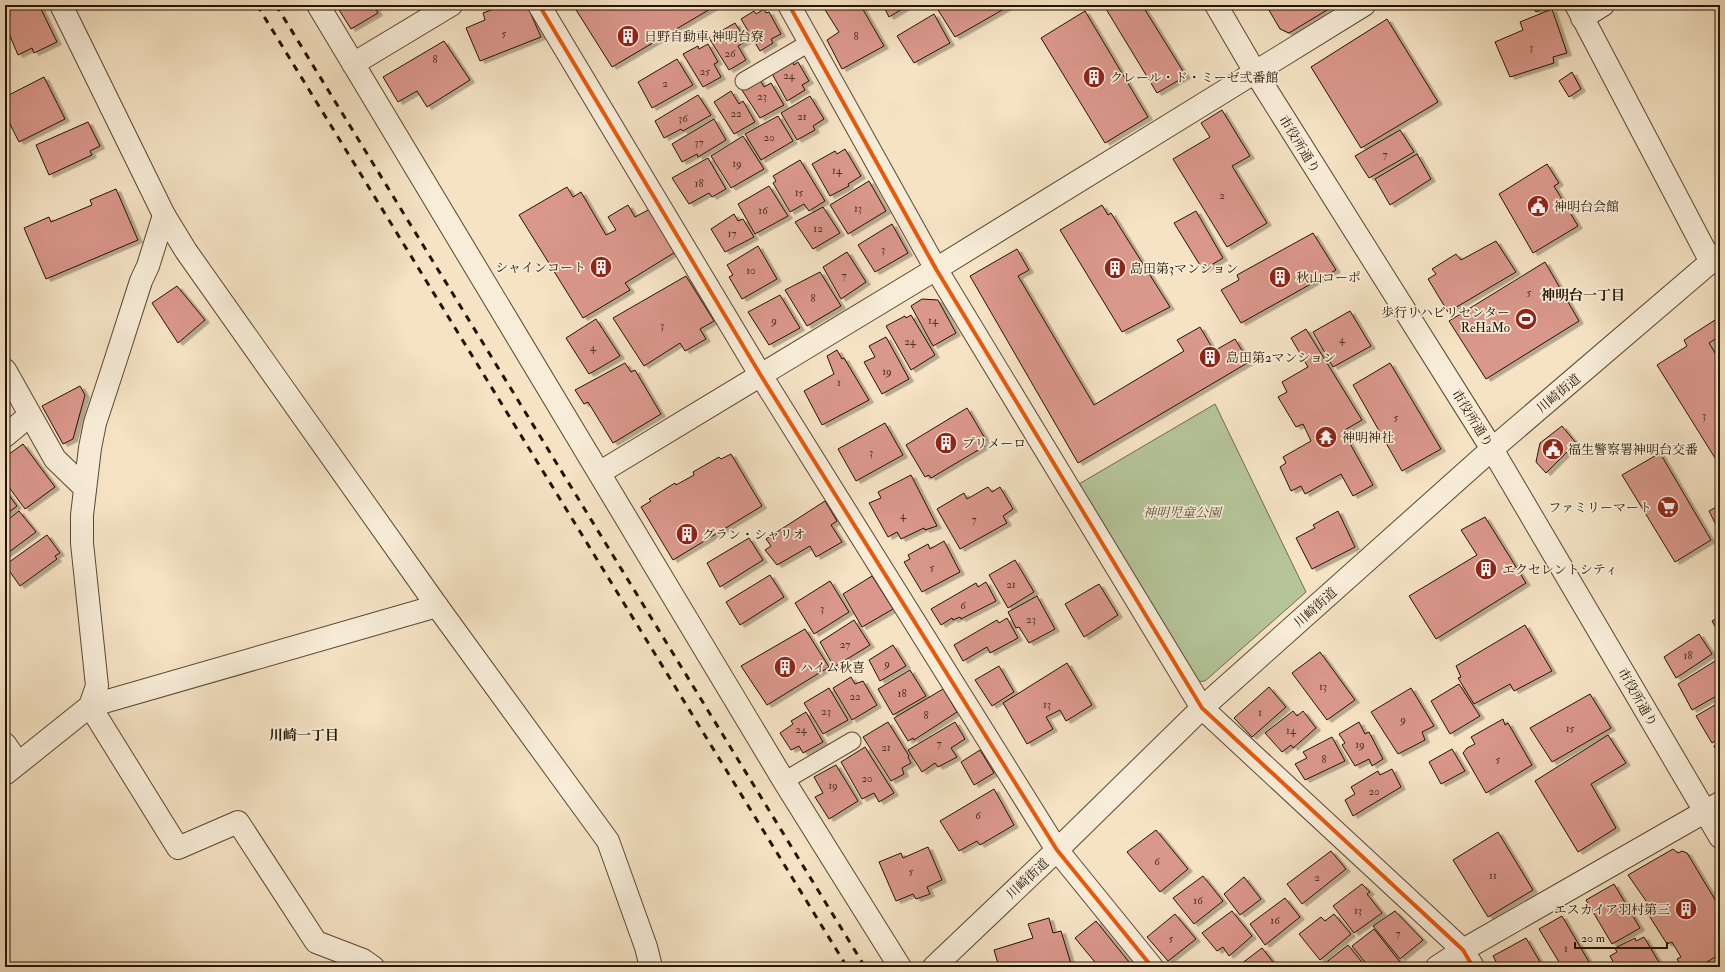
<svg xmlns="http://www.w3.org/2000/svg" width="1725" height="972" font-family="'IM FELL Double Pica','Noto Serif JP',serif">
<style>
.green{fill:#b5c599;stroke:#6d6c4d}
.building{fill:#da978b;stroke:#251301;filter:url(#shadow)}
.lines{fill:none;stroke-linecap:round;stroke-linejoin:round}
.service-casing{stroke:#594732;stroke-width:19}
.minor-casing{stroke:#594732;stroke-width:24}
.tertiary-casing{stroke:#594732;stroke-width:24}
.service{stroke:#f8edd9;stroke-width:17}
.minor{stroke:#f8edd9;stroke-width:22}
.tertiary{stroke:#f8edd9;stroke-width:22}
.rail{stroke:#251301;stroke-width:3;stroke-dasharray:7 7;stroke-linecap:butt}
.cycleway-casing{stroke:#f8edd9;stroke-width:6}
.cycleway{stroke:#e8590c;stroke-width:4}
.labels{text-anchor:middle;stroke-width:3.5;stroke-linejoin:round;paint-order:stroke}
.number-label{font-size:11px;fill:#523424}
.poi-label{font-size:13px;fill:#251301;stroke:#f8edd9;text-anchor:start}
.street-label{font-size:13px;fill:#251301;stroke:#f8edd9}
.park-label{font-size:13px;font-style:italic;fill:#575136;stroke:#f8edd9}
.neighbourhood-label{font-size:14px;font-weight:bold;fill:#251301;stroke:#f8edd9}
</style>
<defs>
<filter id="shadow"><feDropShadow dx="4.5" dy="2.5" stdDeviation="0" flood-color="#0004"/></filter>
</defs>
<rect width="100%" height="100%" fill="#f5e3c4"/>
<filter id="stains"><feTurbulence type="fractalNoise" baseFrequency=".005" numOctaves="4"/><feColorMatrix values="0 0 0 0 .2 0 0 0 0 .09 0 0 0 0 .02 0 0 0 .5 -.17"/></filter>
<radialGradient id="worn" r=".72"><stop offset=".6" stop-color="#630" stop-opacity="0"/><stop offset="1" stop-color="#630" stop-opacity=".3"/></radialGradient>
<!-- green -->
<path class="green" d="M1215,404L1306,592L1205,681L1194,682L1079,484Z"/>
<!-- building -->
<path class="building" d="M9,5H39L57,42L34,53L32,48L18,55L5,24V13L9,11L6,6Z
M336,5H373L378,13L351,29Z
M518,5H527L541,37L480,61L466,28L485,20L483,13L502,6L503,10Z
M573,5H717L612,67Z
M822,5H857L859,7L861,6L884,46L842,69L827,40L839,32Z
M883,5H909L889,17Z
M935,5H1011L955,37Z
M1113,5H1142L1186,76L1157,93L1106,9Z
M1266,5H1324L1327,10L1289,33L1280,29Z
M1531,5H1549L1536,12Z
M764,9L766,13L769,12L781,34L771,39L773,43L760,51L741,19L754,11L756,14Z
M1552,9L1567,53L1553,57L1554,63L1510,77L1495,42L1523,30L1520,22Z
M1085,11L1148,117L1105,143L1041,38Z
M934,14L950,43L914,63L897,36Z
M1387,19L1438,102L1361,148L1311,67Z
M735,23L746,41L738,46L746,60L729,70L709,38Z
M444,41L470,80L427,107L417,91L398,102L383,77Z
M708,44L718,62L714,64L721,77L703,87L683,54L698,46L699,49Z
M677,59L693,85L652,108L638,82Z
M790,59L794,65L798,62L809,81L802,85L805,90L787,101L770,70Z
M1572,72L1581,89L1569,97L1559,81Z
M44,77L65,119L19,142L5,114V97Z
M758,77L764,87L771,83L784,105L760,118L740,87Z
M731,91L739,104L743,101L755,122L734,134L714,102Z
M698,95L711,115L683,131L681,129L664,138L655,121Z
M810,96L824,119L813,126L815,130L797,140L781,113Z
M1222,110L1250,156L1232,166L1267,223L1227,247L1173,159L1210,137L1201,123Z
M778,116L793,141L761,160L745,134Z
M714,119L726,140L698,157L697,154L682,162L672,144Z
M88,122L100,146L90,151L92,155L49,175L36,145Z
M1400,130L1414,152L1369,178L1355,156Z
M743,136L764,169L731,188L711,156Z
M845,149L861,176L848,184L849,186L830,196L812,164L835,151L837,154Z
M1417,154L1431,179L1390,205L1375,179Z
M708,158L726,189L712,197L709,193L689,204L672,178Z
M800,160L825,201L809,211L804,204L790,212L773,183L776,181L773,176Z
M1547,164L1559,183L1554,186L1578,226L1533,253L1499,194Z
M869,181L886,211L848,234L830,205Z
M769,186L788,216L755,234L738,204Z
M567,187L573,197L581,192L606,235L616,230L608,217L628,205L635,217L650,209L677,251L625,283L630,290L583,318L519,215Z
M116,189L138,240L46,279L24,228L49,217L51,222L92,205L90,200Z
M1102,205L1108,215L1111,213L1170,307L1122,332L1060,230Z
M823,207L840,233L813,249L795,222Z
M1196,211L1223,258L1203,270L1174,223Z
M734,214L738,221L743,219L754,237L725,252L711,229Z
M892,224L908,253L875,272L858,245Z
M1313,233L1336,270L1241,323L1221,290L1239,280L1237,275Z
M1496,241L1516,272L1448,312L1428,279L1436,274L1432,269L1456,254L1461,260Z
M758,246L777,279L742,299L729,277L733,275L727,265Z
M1017,249L1029,270L1018,276L1094,405L1184,351L1177,340L1200,327L1214,351L1235,339L1249,362L1078,463L970,276Z
M847,252L866,282L841,299L823,267Z
M1545,262L1579,321L1486,379L1449,321Z
M820,272L841,306L807,326L785,290Z
M686,276L714,321L700,329L706,339L685,351L680,343L644,366L613,318Z
M177,286L205,320L178,343L152,303Z
M780,295L800,328L769,345L748,312Z
M922,299L938,300L956,333L933,346L911,306Z
M1350,311L1371,346L1333,367L1313,332Z
M911,315L935,355L911,370L886,326L905,316L906,318Z
M596,319L620,356L589,374L566,338Z
M1715,320L1720,328V336L1709,343L1720,361V466L1657,365L1687,346L1684,340Z
M1306,329L1362,420L1343,431L1373,485L1353,496L1341,474L1305,494L1301,486L1291,491L1280,467L1286,463L1283,457L1311,441L1303,424L1296,427L1278,397L1287,392L1282,382L1308,367L1291,338Z
M886,337L909,379L882,394L864,362L875,357L869,346Z
M837,350L842,359L844,358L869,400L822,425L804,391L834,374L827,356Z
M625,363L631,372L635,370L661,414L613,443L588,402L584,404L575,390Z
M1390,363L1441,449L1402,471L1353,385Z
M80,386L85,395L73,439L63,444L42,406Z
M967,408L986,440L982,442L985,446L931,478L929,475L925,477L906,445Z
M885,423L903,455L856,481L838,449Z
M1562,426L1576,443L1546,473L1536,462L1540,443Z
M23,444L55,487L25,509L5,482V457Z
M1660,453L1711,540L1675,562L1622,475Z
M731,454L762,506L673,560L641,507L651,501L649,499L675,483L676,485L694,475L693,472L719,457L721,459Z
M911,475L937,526L925,530L924,528L901,539L897,532L888,537L869,503L881,498L878,492Z
M988,487L992,492L1000,487L1013,509L1003,516L1007,523L960,549L937,509L964,493L967,499Z
M5,490L17,506L5,515Z
M825,501L837,521L831,525L842,542L816,557L810,546L777,565L765,550L771,546L766,539Z
M1720,505V533L1709,511Z
M19,511L36,532L5,555V522Z
M1338,511L1355,547L1312,569L1296,538L1315,528L1313,525Z
M1485,517L1526,583L1436,639L1409,596L1477,555L1461,530Z
M47,535L60,553L55,556L57,559L20,586L5,565Z
M749,538L763,560L720,587L707,563Z
M944,541L960,572L922,592L904,562L910,559L908,555L928,544L930,549Z
M1015,560L1034,592L1008,608L989,575Z
M770,575L784,597L740,625L726,602Z
M872,576L893,609L862,627L843,594Z
M830,581L849,612L814,634L795,603Z
M986,582L996,601L961,619L960,617L953,620L952,618L941,625L931,609L976,583L978,587Z
M1099,584L1118,615L1084,637L1065,604Z
M1037,596L1055,629L1029,643L1019,627L1016,628L1008,612Z
M1720,616V635L1712,621Z
M1007,618L1018,638L990,653L987,647L963,661L954,645L997,620L999,623Z
M854,620L870,645L834,667L820,642Z
M1525,625L1552,671L1514,691L1510,684L1474,704L1458,678L1461,677L1456,666Z
M805,629L829,667L767,705L741,666Z
M1699,634L1712,654L1676,678L1664,657Z
M893,645L906,666L880,681L869,660Z
M1320,652L1355,700L1327,720L1292,673Z
M1720,658V694L1692,710L1678,684Z
M1067,663L1092,705L1066,721L1060,710L1046,717L1053,729L1027,744L1003,703Z
M999,666L1014,692L992,706L975,680Z
M910,670L926,696L893,715L878,689Z
M851,677L855,684L863,681L877,705L852,720L833,688Z
M1459,684L1480,716L1450,734L1431,701Z
M1269,687L1286,707L1252,737L1234,718Z
M829,688L848,720L823,734L804,703Z
M1411,688L1434,726L1422,732L1425,740L1398,754L1371,712Z
M943,689L957,712L914,740L913,738L908,741L894,718Z
M1590,694L1611,728L1552,762L1530,728Z
M1720,702V738L1712,743L1696,716Z
M1293,711L1297,716L1303,711L1316,728L1293,748L1291,745L1282,752L1265,733Z
M806,712L823,742L803,753L799,746L791,750L780,733L793,724L791,721Z
M1503,719L1505,725L1508,723L1532,765L1486,793L1463,753L1467,748L1475,744L1471,737Z
M888,722L909,756L908,757L911,763L902,768L904,774L891,781L863,737Z
M955,722L965,739L951,748L957,757L938,767L935,763L922,772L908,750Z
M1359,722L1365,734L1369,732L1383,759L1372,766L1369,759L1355,766L1342,745L1345,743L1339,734Z
M1608,735L1626,763L1591,784L1616,828L1578,852L1535,781Z
M1332,737L1345,761L1305,780L1295,764L1307,758L1303,752Z
M1720,743V757L1714,746Z
M865,747L894,793L879,802L874,793L862,799L841,762Z
M1452,749L1465,771L1441,784L1429,762Z
M980,750L994,773L974,785L961,762Z
M836,765L858,801L829,819L815,797L823,793L814,777Z
M1392,769L1401,787L1353,816L1345,800L1355,794L1351,787L1378,771L1380,775Z
M994,789L1014,825L980,845L977,841L959,851L940,821Z
M1156,830L1188,869L1160,892L1127,852Z
M1498,832L1533,890L1488,917L1453,860Z
M928,847L942,880L927,887L930,894L916,899L913,894L896,901L879,862L901,853L903,858Z
M1673,849L1678,853L1682,851L1687,853L1720,908V954L1699,967H1682L1677,959L1681,957L1672,942L1667,944L1648,914L1653,911L1628,875Z
M1331,851L1346,869L1302,904L1287,884Z
M1203,876L1223,901L1194,924L1173,898Z
M1244,877L1261,899L1240,915L1224,894Z
M1362,884L1370,892L1367,894L1382,913L1354,933L1333,906Z
M1614,884L1640,928L1612,944L1586,900Z
M1285,898L1300,917L1265,945L1250,924Z
M1232,911L1252,936L1229,956L1223,947L1217,951L1202,933Z
M1395,911L1423,940L1400,959L1373,926Z
M1175,914L1196,939L1168,961L1147,937Z
M1334,914L1351,934L1320,960L1299,934L1321,917L1325,921Z
M1562,916L1592,967H1562L1539,929Z
M1049,918L1053,933L1061,931L1072,967H999L994,950L1033,938L1028,924Z
M1096,921L1133,967H1099L1075,938Z
M1374,929L1400,962L1392,967H1369L1352,946Z
M1644,937L1660,964L1655,967H1616L1610,956L1617,952L1615,948L1635,938L1636,941Z
M1526,938L1543,967H1499L1493,956Z
M1348,945L1366,967H1326L1324,964Z
M1262,948L1277,967H1237Z
M1718,963L1720,967H1711Z"/>
<g class="lines">
<!-- service casing -->
<g class="service-casing">
<path id="service" d="M744,81L809,43
M784,781L852,741"/>
</g>
<!-- minor casing -->
<g class="minor-casing">
<path id="minor" d="M318,5L784,781L900,967
M539,5L760,374L1057,850L1152,967
M789,5L936,269L1202,708L1463,950L1473,967
M1576,5L1711,262
M1582,18L1603,5
M353,64L451,5
M5,370L55,459L84,487
M5,436L30,415
M599,473L936,269L1364,5
M5,744L18,763
M5,774L90,706L97,686L82,543V515L90,448L95,423L116,359L141,281L148,266L164,215
M373,967L363,960L316,942L238,822L178,848L90,706L437,606
M1437,967L1463,950L1720,803"/>
</g>
<!-- tertiary casing -->
<g class="tertiary-casing">
<path id="tertiary" d="M61,5L164,215L186,251L437,606L608,841L646,947L651,967
M1216,5L1255,72L1492,449L1720,837
M934,967L1057,850L1202,708L1492,449L1720,254"/>
</g>
<!-- service -->
<use href="#service" class="service"/>
<!-- minor -->
<use href="#minor" class="minor"/>
<!-- tertiary -->
<use href="#tertiary" class="tertiary"/>
<!-- rail -->
<path class="rail" d="M257,5L847,967
M276,5L865,967"/>
<!-- cycleway casing -->
<g class="cycleway-casing">
<path id="cycleway" d="M539,5L760,374L1057,850L1152,967
M789,5L936,269L1202,708L1463,950L1473,967"/>
</g>
<!-- cycleway -->
<use href="#cycleway" class="cycleway"/>
</g>
<!-- icons -->
<defs>
<g id="building-disc" transform="scale(1.15)"><circle r="9.5" fill="#8f2418" stroke="#f8edd9"/><path d="M-4-6H4V6H1V3H-1V6H-4ZM-2.5-4.3h1.7v1.8h-1.7ZM.8-4.3h1.7v1.8H.8ZM-2.5-1h1.7V.8h-1.7ZM.8-1h1.7V.8H.8Z" fill="#fff"/></g>
<g id="civic-disc" transform="scale(1.15)"><circle r="9.5" fill="#8f2418" stroke="#f8edd9"/><path d="M-.6-6.5H3V-4.5H.6V-3L4-1V1h2V6H-6V1h2V-1L-.6-3ZM-1.2 2.5V6h2.4V2.5Z" fill="#fff"/></g>
<g id="stadium-disc" transform="scale(1.15)"><circle r="9.5" fill="#8f2418" stroke="#f8edd9"/><path d="M0-5a6.5 5 0 1 0 0 10a6.5 5 0 1 0 0-10ZM-3.5-1.8h7v3.6h-7Z" fill="#fff"/></g>
<g id="temple-disc" transform="scale(1.15)"><circle r="9.5" fill="#8f2418" stroke="#f8edd9"/><path d="M0-6L5-2H3V0L6.5 2.5H4V6H1.5V3h-3V6H-4V2.5H-6.5L-3 0V-2H-5Z" fill="#fff"/></g>
<g id="supermarket-disc" transform="scale(1.15)"><circle r="9.5" fill="#8f2418" stroke="#f8edd9"/><path d="M-6-5.5h2.5l.6 2H6L4.5 2H-2.5L-4.4-4H-6ZM-1.5 3.2a1.3 1.3 0 1 0 .1 0ZM3 3.2a1.3 1.3 0 1 0 .1 0Z" fill="#fff"/></g>
</defs>
<g fill-rule="evenodd">
<use href="#building-disc" x="628" y="36"/>
<use href="#building-disc" x="1094" y="77"/>
<use href="#civic-disc" x="1538" y="206"/>
<use href="#building-disc" x="601" y="267"/>
<use href="#building-disc" x="1115" y="268"/>
<use href="#building-disc" x="1280" y="277"/>
<use href="#stadium-disc" x="1526" y="319"/>
<use href="#building-disc" x="1210" y="357"/>
<use href="#temple-disc" x="1326" y="437"/>
<use href="#building-disc" x="946" y="443"/>
<use href="#civic-disc" x="1553" y="449"/>
<use href="#supermarket-disc" x="1668" y="507"/>
<use href="#building-disc" x="687" y="534"/>
<use href="#building-disc" x="1486" y="569"/>
<use href="#building-disc" x="785" y="667"/>
<use href="#building-disc" x="1686" y="909"/>
</g>
<g class="labels">
<!-- number labels -->
<g class="number-label">
<text x="504" y="37">5</text>
<text x="856" y="40">8</text>
<text x="1531" y="51">3</text>
<text x="730" y="57">26</text>
<text x="435" y="63">8</text>
<text x="705" y="75">25</text>
<text x="789" y="79">24</text>
<text x="665" y="87">2</text>
<text x="762" y="100">23</text>
<text x="736" y="117">22</text>
<text x="802" y="120">21</text>
<text x="683" y="122">36</text>
<text x="769" y="141">20</text>
<text x="699" y="146">37</text>
<text x="1385" y="158">7</text>
<text x="737" y="167">19</text>
<text x="837" y="174">14</text>
<text x="699" y="187">18</text>
<text x="799" y="196">15</text>
<text x="1222" y="199">2</text>
<text x="858" y="212">13</text>
<text x="763" y="214">16</text>
<text x="818" y="232">12</text>
<text x="732" y="237">17</text>
<text x="883" y="253">3</text>
<text x="751" y="274">10</text>
<text x="844" y="279">7</text>
<text x="1529" y="296">5</text>
<text x="813" y="302">8</text>
<text x="774" y="324">9</text>
<text x="933" y="324">14</text>
<text x="662" y="329">3</text>
<text x="1342" y="343">4</text>
<text x="910" y="345">24</text>
<text x="593" y="351">4</text>
<text x="887" y="375">19</text>
<text x="839" y="386">1</text>
<text x="1704" y="419">3</text>
<text x="1396" y="421">5</text>
<text x="871" y="456">3</text>
<text x="903" y="519">4</text>
<text x="974" y="523">7</text>
<text x="932" y="571">5</text>
<text x="1011" y="588">21</text>
<text x="963" y="609">6</text>
<text x="822" y="612">3</text>
<text x="1031" y="623">23</text>
<text x="845" y="648">27</text>
<text x="1688" y="659">18</text>
<text x="887" y="667">9</text>
<text x="1323" y="690">13</text>
<text x="902" y="697">18</text>
<text x="855" y="700">22</text>
<text x="1047" y="708">13</text>
<text x="826" y="715">23</text>
<text x="1260" y="716">1</text>
<text x="926" y="719">8</text>
<text x="1403" y="723">9</text>
<text x="1570" y="732">15</text>
<text x="801" y="733">24</text>
<text x="1291" y="734">14</text>
<text x="939" y="747">7</text>
<text x="1360" y="748">19</text>
<text x="886" y="751">21</text>
<text x="1324" y="763">8</text>
<text x="1498" y="763">5</text>
<text x="867" y="782">20</text>
<text x="833" y="789">19</text>
<text x="1374" y="795">20</text>
<text x="978" y="819">6</text>
<text x="1157" y="865">6</text>
<text x="911" y="875">5</text>
<text x="1493" y="879">11</text>
<text x="1317" y="881">2</text>
<text x="1198" y="904">16</text>
<text x="1358" y="914">13</text>
<text x="1275" y="924">16</text>
<text x="1398" y="937">7</text>
<text x="1171" y="942">5</text>
<text x="1566" y="952">1</text>
</g>
<!-- poi labels -->
<g class="poi-label">
<text x="644" y="41">日野自動車 神明台寮</text>
<text x="1110" y="82">クレール・ド・ミーゼ弍番館</text>
<text x="1554" y="211">神明台会館</text>
<text x="586" y="272" text-anchor="end">シャインコート</text>
<text x="1130" y="273">島田第3マンション</text>
<text x="1296" y="282">秋山コーポ</text>
<text x="1510" y="317" text-anchor="end">歩行リハビリセンター<tspan x="1510" dy="15">ReHaMo</tspan></text>
<text x="1226" y="362">島田第2マンション</text>
<text x="1342" y="442">神明神社</text>
<text x="962" y="448">プリメーロ</text>
<text x="1568" y="454">福生警察署神明台交番</text>
<text x="1652" y="512" text-anchor="end">ファミリーマート</text>
<text x="702" y="539">グラン・シャリオ</text>
<text x="1502" y="574">エクセレントシティ</text>
<text x="800" y="672">ハイム秋喜</text>
<text x="1670" y="914" text-anchor="end">エスカイア羽村第三</text>
</g>
<!-- street labels -->
<g class="street-label">
<text transform="translate(1300 144) rotate(58)" y="5">市役所通り</text>
<text transform="translate(1558 393) rotate(-40)" y="5">川崎街道</text>
<text transform="translate(1473 418) rotate(58)" y="5">市役所通り</text>
<text transform="translate(1315 607) rotate(-42)" y="5">川崎街道</text>
<text transform="translate(1638 697) rotate(60)" y="5">市役所通り</text>
<text transform="translate(1027 878) rotate(-43)" y="5">川崎街道</text>
</g>
<!-- park labels -->
<g class="park-label">
<text x="1182" y="517">神明児童公園</text>
</g>
<!-- neighbourhood labels -->
<g class="neighbourhood-label">
<text x="1583" y="300">神明台一丁目</text>
<text x="304" y="740">川崎一丁目</text>
</g>
</g>
<!-- margin -->
<rect width="1725" height="972" fill="none" stroke="#f5e3c4" stroke-width="20"/>
<rect x="6" y="6" width="1713" height="960" fill="none" stroke="#251301" stroke-width="2"/>
<rect x="10" y="10" width="1705" height="952" fill="none" stroke="#251301"/>
<!-- scale -->
<path d="M1575 942v6h92v-6" fill="none" stroke="#251301" stroke-width="2"/>
<text x="1581" y="942" font-size="12" fill="#251301" stroke="#f8edd9" stroke-width="3" paint-order="stroke">20 m</text>
<rect width="100%" height="100%" filter="url(#stains)"/>
<rect width="100%" height="100%" fill="url(#worn)"/>
</svg>
